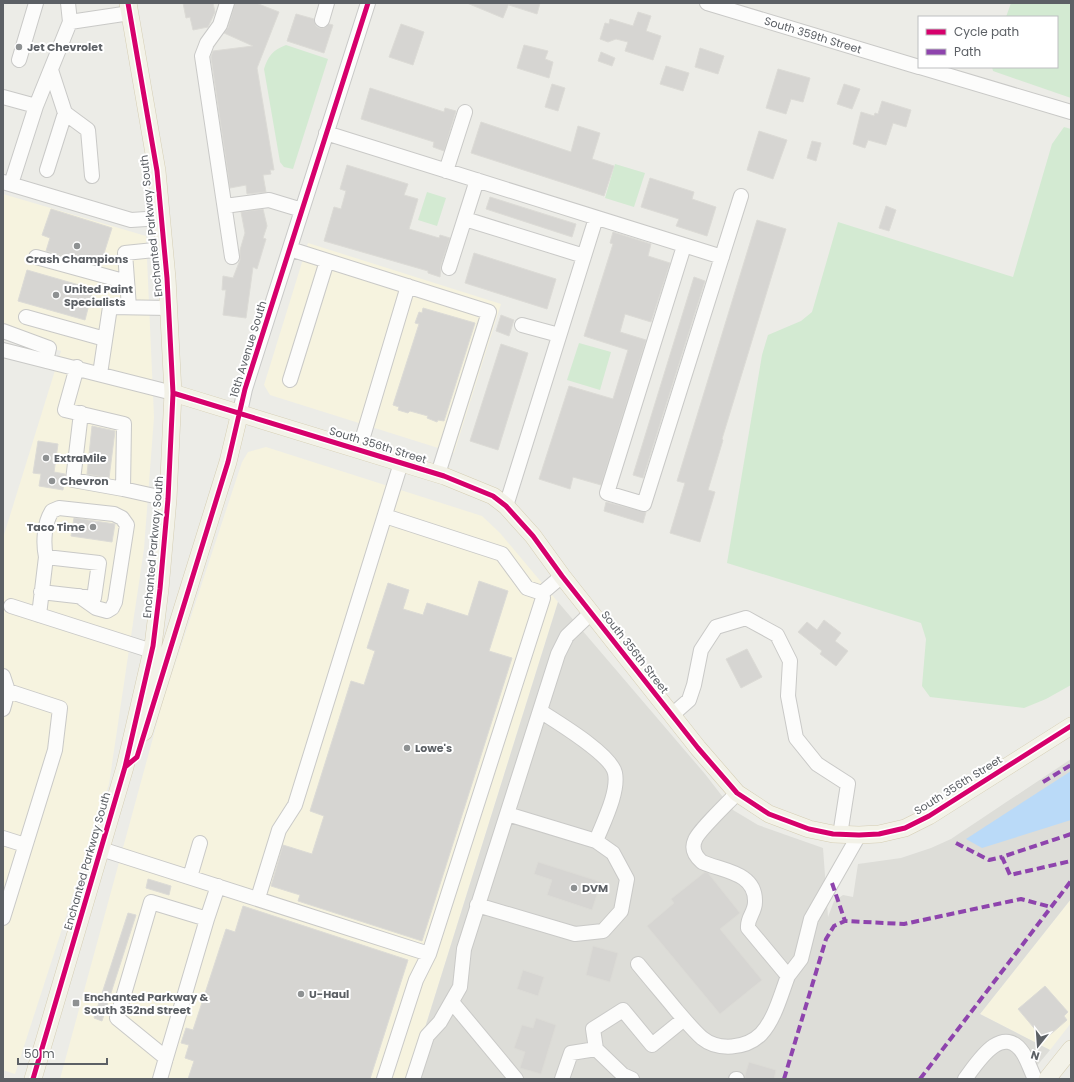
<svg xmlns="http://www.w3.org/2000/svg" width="1074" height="1082" font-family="Poppins,sans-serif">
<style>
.commercial{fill:#f6f3df}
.industrial{fill:#ddddd8}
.green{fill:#d3ead2}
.water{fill:#badaf8}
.building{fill:#d6d5d2;stroke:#dcdbd6}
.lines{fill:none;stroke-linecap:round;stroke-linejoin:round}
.minor-casing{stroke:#c9c9c7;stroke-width:16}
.major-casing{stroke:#d5ceb4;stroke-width:18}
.minor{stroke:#fcfcfb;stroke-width:14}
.major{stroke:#f3f2e8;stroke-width:17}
.quiet{stroke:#8e44ad;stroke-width:4;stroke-dasharray:8 4;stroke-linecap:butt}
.cycleway-casing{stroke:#fff;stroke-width:8}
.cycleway{stroke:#d6006c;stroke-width:5}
.poi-dot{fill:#8e9192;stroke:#fff;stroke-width:1.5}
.labels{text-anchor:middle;stroke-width:4;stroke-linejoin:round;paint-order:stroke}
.street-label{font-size:11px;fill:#5c6065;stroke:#fff}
.poi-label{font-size:11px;font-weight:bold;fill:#5c6065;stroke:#fff;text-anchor:start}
</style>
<rect width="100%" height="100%" fill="#ecece7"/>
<!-- commercial -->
<path class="commercial" d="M3,194L146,236L154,417L144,549L109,784L15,1074L3,1070V538L61,351L3,333Z
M308,243L501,304L454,453L270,395L264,385Z
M266,447L482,516L500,533L558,602L409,1079H60L163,701L242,462L248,452Z
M1071,899V1023L1050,1050L980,1014Z"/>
<!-- industrial -->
<path class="industrial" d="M558,602L705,774L733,810L758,825L823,848L828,917L834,901L843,895L853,897L858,864L901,858L931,848L951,839L1071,759V899L980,1014L1050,1050L1026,1079H409Z"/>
<!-- green -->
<path class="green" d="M1011,3H1071V98L993,71L992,67H1057V17H1006Z
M286,45L328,59L293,169L284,167L280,162L264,69C268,56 273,50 286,45Z
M1064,127L1071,129V685L1046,699L1024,708L930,697L922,686L926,639L921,623L727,563L762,355L768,335L801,321L812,312L838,222L1013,277L1052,144Z
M615,164L645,173L634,207L605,198Z
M427,192L446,198L437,226L418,220Z
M579,343L611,352L600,390L567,380Z"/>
<!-- water -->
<path class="water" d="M1071,771V820L982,848L966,839Z"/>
<!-- building -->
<path class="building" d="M183,3H213L215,12L208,27L193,30L190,17L186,18Z
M235,3H256L279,12L257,68L274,170H270L271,174L263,175L266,192L247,194L246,185L230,188L211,57L213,51L253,46L224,33L228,28Z
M467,3H509L503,18Z
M510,3H540L537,14L509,5Z
M638,12L651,16L646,31L661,36L653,60L625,51L628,42L616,39L608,42L600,39L605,23L609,24L610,19L633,26Z
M296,14L314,19L316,26L319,28H324L329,24L333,25L324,53L287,41Z
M401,24L424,32L413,65L389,57Z
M524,45L548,51L545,59L553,62L549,78L517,68Z
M700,48L724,56L718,74L695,67Z
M601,52L615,58L612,66L598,61Z
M666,66L689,73L683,91L660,84Z
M778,69L810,78L803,102L791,99L786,114L766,108Z
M552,84L565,88L558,111L545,107Z
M844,84L860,89L852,109L837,104Z
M370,88L444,112L445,108L456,111L444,151L433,147L434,142L361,119Z
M882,101L911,110L906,127L893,123L886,145L868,140L865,148L853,144L861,112L874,116L875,113L878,114Z
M481,122L571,152L578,126L600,133L592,159L614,166L604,196L471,153Z
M759,131L787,140L773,179L747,170Z
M812,141L821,143L816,161L807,158Z
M347,165L408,184L404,195L418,199L409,229L439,238L440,235L450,238L441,265L440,277L428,273V271L324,241L334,207L341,209L346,191L340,189Z
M650,178L694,192L692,199L716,207L707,236L676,226L679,219L641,207Z
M490,197L576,224L572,237L486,209Z
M886,206L896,210L889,231L879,228Z
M51,209L112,228L100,266L46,251L50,238L42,235Z
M263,209L267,226L263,238L266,239L257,269L253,267L246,318L223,315L226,290H222L223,276L233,278L240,260V250L245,233L241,212Z
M757,220L786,229L722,439L723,440L708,490L715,492L700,542L670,533L685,483L677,481Z
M613,232L651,244L648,256L670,263L651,322L625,314L620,332L646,340L601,485L573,477L570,489L539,479L569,386L613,399L628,350L584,336L613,244L610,243Z
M474,253L556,279L547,309L465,283Z
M27,270L93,289L85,320L18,301Z
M694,277L705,281L643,478L633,475Z
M423,308L475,323L444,421L438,420L437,422L427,418L428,416L410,411L408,413L398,410L399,407L393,405L419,324L415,323L419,312L422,313Z
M501,315L514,320L509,336L496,331Z
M501,344L528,353L498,450L470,441Z
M92,426L115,431L109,478L87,474Z
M38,441L58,444L54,472L65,474L63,490L39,486L41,474L33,473Z
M606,502L646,512L643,523L604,511Z
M74,518L115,524L112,542L71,536Z
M479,581L508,591L489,651L512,658L422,941L298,901L300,895L271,886L283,845L312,854L324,816L310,811L351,681L364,685L375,651L367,648L388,583L409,590L403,609L423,615L427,603L468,616Z
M824,620L841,633L835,641L848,651L836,666L820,654L822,651L798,632L807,622L817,630Z
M747,649L762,677L741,688L726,659Z
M538,862L601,882L592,910L547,895L552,880L534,874Z
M705,872L708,873L740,913L720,929L762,980L720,1014L647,926L674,903L671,899Z
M148,879L171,886L169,895L146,888Z
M243,906L408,960L370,1079H188L194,1061L185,1058L189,1045L181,1043L186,1028L193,1030L226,929L235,932Z
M128,913L136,915L102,1021L94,1018Z
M593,946L618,953L610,982L586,975Z
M523,970L544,977L538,996L517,989Z
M1045,986L1068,1012L1064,1016L1067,1020L1044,1040L1018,1009Z
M536,1018L556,1025L541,1074L520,1068L525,1052L514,1048L522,1025L533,1028Z
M749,1062L776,1070L774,1079H745V1075Z"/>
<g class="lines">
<!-- minor casing -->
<g class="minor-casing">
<path id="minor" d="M227,3L220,25L207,43L202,56L232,257
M707,3L919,67
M322,20L327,3
M70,22L130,13
M19,60L36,3
M920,67L1071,112
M51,70L65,113L88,130L92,176
M3,97L36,106
M326,133L722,257
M47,170L65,113
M446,171L465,112
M3,182L131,220L161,218
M11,184L36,106L70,22L68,3
M225,206L269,200L302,210
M465,219L584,256
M684,246L607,493L644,504L741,196
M290,249L489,312L438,474
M36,257L127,282
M449,268L477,180
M129,307L125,253L164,249
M26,317L105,339
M522,325L559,335
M3,331L49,348L46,361
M3,350L173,393
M77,367L65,410L124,424L123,489L73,480L81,413
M100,374L110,307L169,308
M290,380L327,261
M240,412L245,389L368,3
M359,450L408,286
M123,489L168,499
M506,506L596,218
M385,516L502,554L527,588L542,593L562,576
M46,557C43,543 44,523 52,511L59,508L114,514L122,518L127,525L115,602L112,608L107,611L96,608L79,596
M11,606L152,651
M39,615L46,557L99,563L94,598L41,592
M3,676L8,691
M3,709L8,691L60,708L55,750L3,918
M540,711C557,722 611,754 615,773C619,792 603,823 596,841
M672,715L689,700L694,685L701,650L716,627L746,618L777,635L790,661L788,696L796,738L817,764L848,784L840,835
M3,838L25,845
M101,849L429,954
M190,877L200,843
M258,898L279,830L295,805L401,463
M477,905L575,934L603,931L621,911L627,879L613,853L596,841L507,814
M207,919L218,886
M638,964C651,980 664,995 677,1011C685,1020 693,1030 702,1038C718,1051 746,1049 761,1034C775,1019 781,994 788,976L748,928C747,917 755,913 755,902C756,872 722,871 702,862C695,856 691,849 695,840C698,831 729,802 737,793
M788,976L801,959L811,919L859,835
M452,1002L516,1079
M160,1079L166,1058L207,919L151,902L117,1018L166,1058
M384,1079L416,980L429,954L543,598L542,593
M413,1079L427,1036L440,1022L460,987L464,949L558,654L567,636L591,613
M562,1079L571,1053L596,1049
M632,1079L623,1075L596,1049L593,1029L623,1010L652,1045L684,1019
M736,1079H737
M965,1079C977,1063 1002,1022 1023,1053C1028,1061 1031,1071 1035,1079"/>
</g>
<!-- major casing -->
<g class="major-casing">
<path id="major" d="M173,393L444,476L493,496L506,506L533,536L562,576L698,748L737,793L769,814L809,829L833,834L859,835L879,834L905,828L929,816L1071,726
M144,732L228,462L240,412
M33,1079L125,767L153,646L160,589L168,499L173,393L167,278L157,171L128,3
M1047,1079L1071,1049"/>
</g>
<!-- minor -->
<use href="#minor" class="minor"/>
<!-- major -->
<use href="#major" class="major"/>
<!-- quiet -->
<path class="quiet" d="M1043,782L1071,765
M1071,834L1002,857L1010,875L1071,861
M956,843L989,860L1002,857
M832,883L845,921
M784,1079L826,939L834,926L845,921L904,924L1021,899L1051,907
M920,1079L1071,881"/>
<!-- cycleway casing -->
<g class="cycleway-casing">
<path id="cycleway" d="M173,393L444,476L493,496L506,506L533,536L562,576L698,748L737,793L769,814L809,829L833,834L859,835L879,834L905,828L929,816L1071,726
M125,767L137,757L228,462L245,389L368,3
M33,1079L125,767L153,646L160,589L168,499L173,393L167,278L157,171L128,3"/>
</g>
<!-- cycleway -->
<use href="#cycleway" class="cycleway"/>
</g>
<!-- markers -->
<g class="poi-dot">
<circle cx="19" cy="47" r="4"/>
<circle cx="77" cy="246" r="4"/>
<circle cx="56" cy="295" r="4"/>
<circle cx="46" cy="458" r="4"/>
<circle cx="52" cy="481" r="4"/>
<circle cx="93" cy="527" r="4"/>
<circle cx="407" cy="748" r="4"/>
<circle cx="574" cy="888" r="4"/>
<circle cx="301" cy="994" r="4"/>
<rect x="72" y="999" width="8" height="8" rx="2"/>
</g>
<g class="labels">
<!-- street labels -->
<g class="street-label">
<text transform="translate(813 35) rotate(17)" y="4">South 359th Street</text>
<text transform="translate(151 226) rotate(-96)" y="4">Enchanted Parkway South</text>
<text transform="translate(248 349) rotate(-73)" y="4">16th Avenue South</text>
<text transform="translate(378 445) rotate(17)" y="4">South 356th Street</text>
<text transform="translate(153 547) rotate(-85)" y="4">Enchanted Parkway South</text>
<text transform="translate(635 652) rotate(52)" y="4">South 356th Street</text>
<text transform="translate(958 785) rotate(-32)" y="4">South 356th Street</text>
<text transform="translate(87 861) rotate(-74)" y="4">Enchanted Parkway South</text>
</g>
<!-- poi labels -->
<g class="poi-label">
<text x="27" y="51">Jet Chevrolet</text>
<text x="77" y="263" text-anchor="middle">Crash Champions</text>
<text x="64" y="293">United Paint<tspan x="64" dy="13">Specialists</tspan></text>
<text x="54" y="462">ExtraMile</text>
<text x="60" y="485">Chevron</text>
<text x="85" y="531" text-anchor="end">Taco Time</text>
<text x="415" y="752">Lowe's</text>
<text x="582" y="892">DVM</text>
<text x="309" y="998">U-Haul</text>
<text x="84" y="1001">Enchanted Parkway &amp;<tspan x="84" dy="13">South 352nd Street</tspan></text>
</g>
</g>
<!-- border -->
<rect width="1074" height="1082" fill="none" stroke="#5c6065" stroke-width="8"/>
<!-- legend -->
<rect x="918" y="16" width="140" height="52" fill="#ffffff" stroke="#bebfc1"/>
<rect x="926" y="29" width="20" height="6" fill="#d6006c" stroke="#bebfc1"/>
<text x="954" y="36" font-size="12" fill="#5c6065">Cycle path</text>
<rect x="926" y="49" width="20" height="6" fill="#8e44ad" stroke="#bebfc1"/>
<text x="954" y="56" font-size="12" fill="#5c6065">Path</text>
<!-- north arrow -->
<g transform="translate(1038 1046) rotate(197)" stroke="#ffffff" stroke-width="3" paint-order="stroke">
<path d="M0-3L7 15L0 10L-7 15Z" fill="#5c6065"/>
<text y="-6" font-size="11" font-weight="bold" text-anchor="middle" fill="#5c6065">N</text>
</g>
<!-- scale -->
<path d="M18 1058v6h89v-6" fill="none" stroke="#5c6065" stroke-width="2"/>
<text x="24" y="1058" font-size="12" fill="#5c6065" stroke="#ffffff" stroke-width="3" paint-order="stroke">50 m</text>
</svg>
